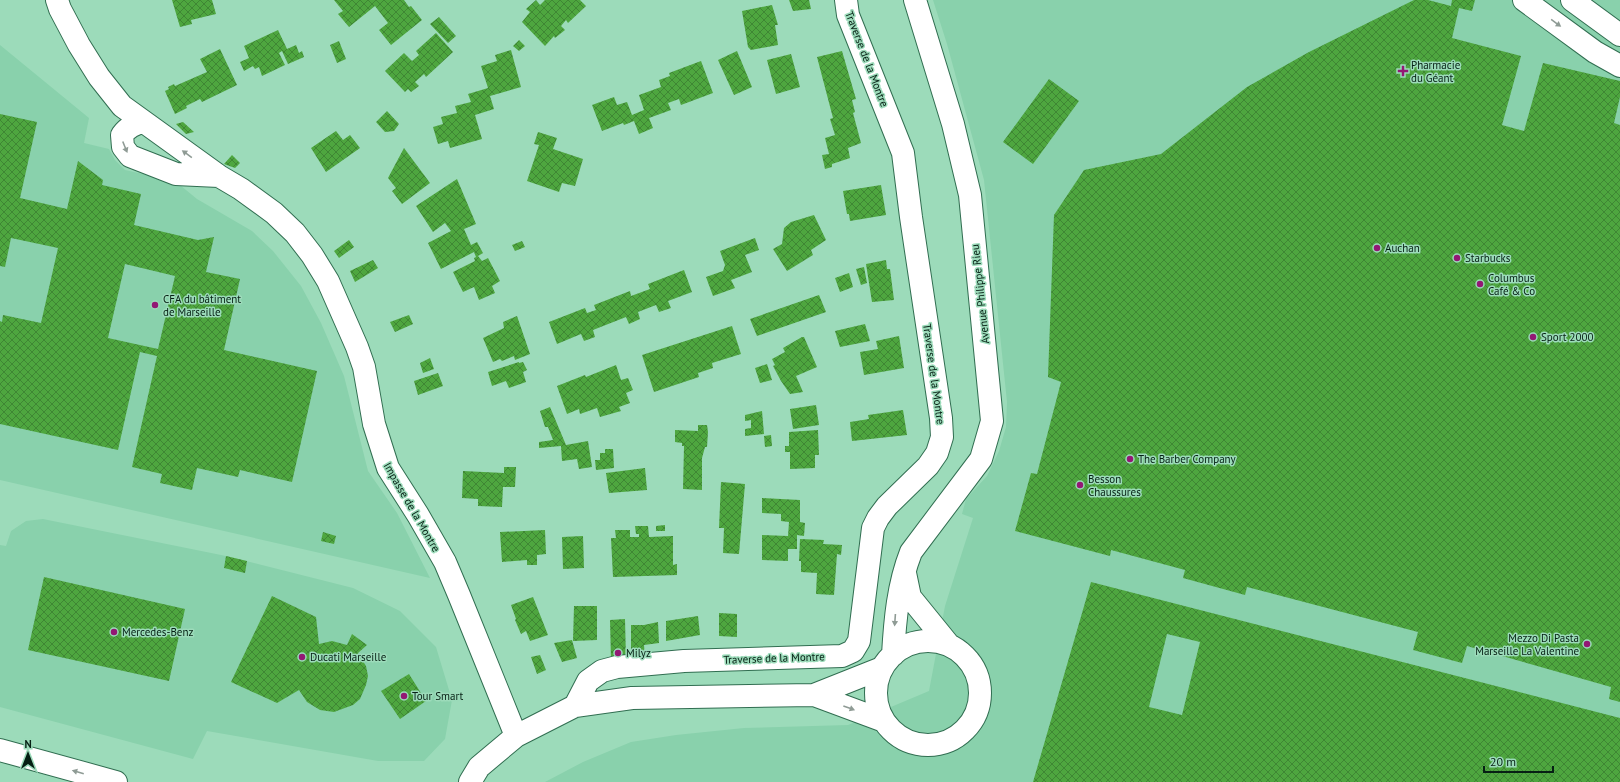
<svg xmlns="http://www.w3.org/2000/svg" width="1620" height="782" font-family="'PT Sans',sans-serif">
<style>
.built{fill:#89d1ac}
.building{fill:url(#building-cross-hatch);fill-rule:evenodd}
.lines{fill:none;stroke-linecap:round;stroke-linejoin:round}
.minor-casing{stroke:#316e51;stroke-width:24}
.highway-casing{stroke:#316e51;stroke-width:24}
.minor{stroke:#fff;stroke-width:22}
.highway{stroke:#fff;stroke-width:22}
.oneway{fill:#8f9b95}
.poi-dot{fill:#931874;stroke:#9cdbba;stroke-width:1.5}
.labels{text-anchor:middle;stroke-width:3;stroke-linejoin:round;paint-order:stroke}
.street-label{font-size:11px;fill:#062014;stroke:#9cdbba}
.poi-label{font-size:11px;fill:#062014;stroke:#9cdbba;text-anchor:start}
</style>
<defs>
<pattern id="building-cross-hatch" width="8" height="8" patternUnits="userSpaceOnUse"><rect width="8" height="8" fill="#4ea63f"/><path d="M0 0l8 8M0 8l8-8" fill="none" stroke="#3f8734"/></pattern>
</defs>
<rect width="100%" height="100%" fill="#9cdbba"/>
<!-- built -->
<path class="built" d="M933,0H1620V782H545L583,762L631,742L676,735L744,728L848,725L929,691L945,606L973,518L962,514L966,499L987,476L999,451L1006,427L1007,402L984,180L947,44Z
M0,45L89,118L84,143L109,149L115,160L125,170L175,181L197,199L252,231L273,251L301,286L321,323L344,376L368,471L397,513L430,578L0,480Z
M43,519L226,556L353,588L400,611L436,647L452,700L445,739L424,761H378L207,731L193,759L0,707V545L6,546L11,531L26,521Z"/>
<!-- building -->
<path class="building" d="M172,0H212L216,14L191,20L192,24L180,27Z
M334,0H404L409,7L411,6L422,20L391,45L379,30L388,23L375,6L349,27L338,14L343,11Z
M536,0L540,5L545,0H580L586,6L568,23L566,20L561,26L565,30L555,38L554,36L545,46L522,22L530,12L526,9Z
M789,0H809L811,9L793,11Z
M1414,0H1428L1451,6L1452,0H1475L1472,11L1459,8L1452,38L1521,56L1502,125L1524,131L1543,63L1620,81V97L1614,123L1620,125V702L1609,699L1611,687L1467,646L1462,663L1413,650L1418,632L1247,587L1245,595L1183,578L1185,570L1111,550L1110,556L1015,531L1031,473L1037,474L1061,382L1048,377L1054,215L1084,170L1161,154L1247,87L1309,52Z
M772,5L778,25H775L778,45L751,50L748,47L742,11Z
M439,17L456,36L448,43L430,24Z
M278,30L287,49L296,45L299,53L302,51L304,57L288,64L282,51L279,53L285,65L262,76L259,67L255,69L253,66L244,71L240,62L249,58L244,46Z
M436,33L453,52L426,77L424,74L415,82L419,86L411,92L408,89L405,92L385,71L404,53L412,61L419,55L416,51Z
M519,40L525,46L519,51L513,46Z
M339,41L346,59L337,63L330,45Z
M220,49L237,85L202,102L200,99L186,106L187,108L175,114L165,91L169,89L168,87L174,84L175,86L207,72L200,59Z
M511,50L521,87L490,96L494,109L475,115L482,139L450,148L448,141L438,144L433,127L443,124L441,117L457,113L455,106L471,102L468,94L488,88L481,66L497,61L495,55Z
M737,51L752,87L734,95L718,60Z
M842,51L856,99L852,100L855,112L853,113L861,143L848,148L850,158L832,164V167L825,169L822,155L829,154L825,138L835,135L830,119L833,118L817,57Z
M791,54L800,87L776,94L767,60Z
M701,61L713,93L681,105L679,99L668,103L671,110L649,118L653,128L639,134L634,121L624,125L623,123L602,131L592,105L614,97L617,105L627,102L632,115L644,110L639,95L661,87L659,80L670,76L669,73Z
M1049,79L1079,101L1033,164L1003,142Z
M387,111L399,124L394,131L385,132L376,122Z
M0,114L37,122L20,198L67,209L78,161L103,180L102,185L141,194L134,225L198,240L214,237L206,272L240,279L224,350L317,371L292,482L240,470L238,477L197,468L192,490L160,483L162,474L132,467L157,356L140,352L118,450L0,424V321L2,322L3,315L41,323L58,248L11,238L5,267L0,266ZM125,264L175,276L158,349L108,338Z
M183,122L194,132L186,134L176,124Z
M336,131L343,140L350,135L360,148L326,172L311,148Z
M538,132L557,138L553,149L583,159L575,186L562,183L559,192L527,181L539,145L534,144Z
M404,148L430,183L402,204L392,191L396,188L388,178Z
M232,155L240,163L235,168L224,164Z
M457,179L476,224L464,229L471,245L477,242L483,253L478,256L482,261L488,258L500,281L492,286L495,293L479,300L474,287L463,292L453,272L475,261L474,258L476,257L474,252L441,269L428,243L451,231L445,223L433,232L416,206Z
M881,185L886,215L850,221L849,214H847L843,191Z
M814,215L826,240L811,250L813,255L787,271L773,249L782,244L784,228L791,222Z
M755,238L759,250L745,255L752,272L731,280L735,288L713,296L706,277L723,271L725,265L720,251Z
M349,240L354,247L339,258L334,251Z
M522,241L525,247L515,251L512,245Z
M373,260L378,268L355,282L350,271Z
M886,260L887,269H890L894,300L872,302L866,264Z
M864,267L867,283L861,285L856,269Z
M684,270L692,292L668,301L671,308L659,312L656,305L638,312L640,319L629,324L626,317L593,330L595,337L584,341L581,334L557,344L549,322L585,308L587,313L596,310L594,305L630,291L631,296L650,289L648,284Z
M849,273L853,287L840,292L835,278Z
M819,295L826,312L757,336L750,319Z
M409,315L413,324L395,332L390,322Z
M517,316L530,354L515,360L514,356L502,361L500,359L493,362L483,338L504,328L503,322Z
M865,324L870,341L840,347L835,331Z
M732,326L741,354L712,363L713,368L698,373L699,377L654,392L642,355Z
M899,336L904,368L864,375L860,352L878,349L876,341Z
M802,337H804L817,367L796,376L803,392L790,394L781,381L773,366L775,365L772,359L785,352L783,348Z
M430,358L434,369L423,373L420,363Z
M519,362V363L523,362L527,370L523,372L526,382L509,388L506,381L492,386L488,372Z
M767,364L772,380L760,383L755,368Z
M616,365L621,380L628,378L633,390L626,393L630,403L619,407L621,411L600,417L597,408L580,414L579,409L567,414L557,386L585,375L586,377Z
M438,373L443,386L418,395L414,381Z
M816,405L819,425L793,429L790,409Z
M550,407L566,445L588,441L592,467L579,469L577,459L562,461L561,446L539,448V442L553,440L548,427H545L540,411Z
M903,410L907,435L852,441L850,422L869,419L868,415Z
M762,411L764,434L745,436V429L751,428V420L745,421V415Z
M698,425H707L708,432L707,447H705L702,458V490L683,489L684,446H682V443L675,442V430L698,431Z
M818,430L819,455H815V468L790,469V452H785V446H789V432Z
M771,435L772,446L765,447L764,436Z
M605,449H613L614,468L596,470L595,460H600V453H605Z
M504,467H516L515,487H503L502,507L478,506V499L462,498L463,471L504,473Z
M645,468L647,490L609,493L606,473Z
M721,482L745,484L739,554L723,553L724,528H719Z
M762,498L800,500V522L805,523L804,536L797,535V549H788V561L762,560V535L788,536L789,522L781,521V514L762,513Z
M665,525V531H656V526Z
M635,526H648L649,537L673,536V565L677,564V575L613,577L611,538H616L615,530H630V537H639V534H636Z
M545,530L546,554L537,555V565H527V560L502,562L500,532Z
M323,532L336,536L334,544L321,541Z
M583,536L584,568L563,569L562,537Z
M800,539L824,540L823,544L842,545L841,555L837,554L834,595L816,594L817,573L801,572V561H799Z
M226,556L247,561L245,573L224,568Z
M44,577L185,609L169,681L28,650Z
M1091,582L1620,718V782H1033ZM1167,634L1200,642L1182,715L1149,707Z
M272,596L316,617L319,644L332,641L347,645L352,634L367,645L358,653L366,666L368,676L366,685L360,699L353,705L334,712L320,710L307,702L299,690L277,703L231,682Z
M533,597L548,635L530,641L526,631L521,634L515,620L516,619L511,605Z
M574,606H597V640L573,641Z
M719,613L737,614V637L719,636Z
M698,616L700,635L666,641V621Z
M625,619L626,659L611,661L610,620Z
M658,622L659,643L644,645L645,658L631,659V625H644Z
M572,640L577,658L562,662L554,643Z
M540,655L546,670L537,674L531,657Z
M409,674L426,701L400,719L381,691Z"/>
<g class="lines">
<!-- minor casing -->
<g class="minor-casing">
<path id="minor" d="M57,0L60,9L79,45L99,77L122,106L219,176L241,189L274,213L295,233L312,255L328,281L357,347L364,367L374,424L388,468L418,515L445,562L459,595L516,736
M1524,0L1595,52L1620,66
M1572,0L1620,35
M144,122C134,124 128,127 122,135L123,147L130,156L176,174L219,176
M905,573L910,597L949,645
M876 693a52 52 0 1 1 104 0a52 52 0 1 1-104 0Z
M893,655C895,620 898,585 911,552L981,459L992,421L970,195L953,124L915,0
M814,695L882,668
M575,706L588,681L602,671L617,667L684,661L842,656L853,651L859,641L873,528L878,518L887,506L928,466L937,453L942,437L941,418L911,217L903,153L848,15L846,0
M470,782L479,767L516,736L575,706L632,698L814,695L884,721"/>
</g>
<!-- highway casing -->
<g class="highway-casing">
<path id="highway" d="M0,750L116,782"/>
</g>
<!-- minor -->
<use href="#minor" class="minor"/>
<!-- highway -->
<use href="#highway" class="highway"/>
</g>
<!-- one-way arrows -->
<defs><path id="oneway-solid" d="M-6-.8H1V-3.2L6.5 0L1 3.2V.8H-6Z"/></defs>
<g class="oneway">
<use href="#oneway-solid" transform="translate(1556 23) rotate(36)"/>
<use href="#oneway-solid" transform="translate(125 147) rotate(68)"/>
<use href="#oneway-solid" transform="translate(187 154) rotate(-144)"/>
<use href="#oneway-solid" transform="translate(895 620) rotate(94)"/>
<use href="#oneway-solid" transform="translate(849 708) rotate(20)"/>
<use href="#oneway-solid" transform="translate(78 772) rotate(-164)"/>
</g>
<!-- markers -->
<g class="poi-dot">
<path d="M1401 65h4v4h4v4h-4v4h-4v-4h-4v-4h4z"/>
<circle cx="1377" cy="248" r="4"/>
<circle cx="1457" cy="258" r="4"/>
<circle cx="1480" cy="284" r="4"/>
<circle cx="155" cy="305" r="4"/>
<circle cx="1533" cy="337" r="4"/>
<circle cx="1130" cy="459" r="4"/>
<circle cx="1080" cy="485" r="4"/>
<circle cx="114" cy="632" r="4"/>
<circle cx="1587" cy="644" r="4"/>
<circle cx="618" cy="653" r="4"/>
<circle cx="302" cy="657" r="4"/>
<circle cx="404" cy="696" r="4"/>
</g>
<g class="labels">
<!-- street labels -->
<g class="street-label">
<text transform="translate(867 59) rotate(69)" y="4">Traverse de la Montre</text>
<text transform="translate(980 294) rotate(-96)" y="4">Avenue Philippe Rieu</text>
<text transform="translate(934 374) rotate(82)" y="4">Traverse de la Montre</text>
<text transform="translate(412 507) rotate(60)" y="4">Impasse de la Montre</text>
<text transform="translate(774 658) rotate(-2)" y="4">Traverse de la Montre</text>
</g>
<!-- poi labels -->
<g class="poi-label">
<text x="1411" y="69">Pharmacie<tspan x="1411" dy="13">du Géant</tspan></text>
<text x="1385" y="252">Auchan</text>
<text x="1465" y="262">Starbucks</text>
<text x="1488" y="282">Columbus<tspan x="1488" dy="13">Café &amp; Co</tspan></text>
<text x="163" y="303">CFA du bâtiment<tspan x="163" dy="13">de Marseille</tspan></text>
<text x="1541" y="341">Sport 2000</text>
<text x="1138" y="463">The Barber Company</text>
<text x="1088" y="483">Besson<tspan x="1088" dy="13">Chaussures</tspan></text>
<text x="122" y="636">Mercedes-Benz</text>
<text x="1579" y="642" text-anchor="end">Mezzo Di Pasta<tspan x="1579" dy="13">Marseille La Valentine</tspan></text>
<text x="626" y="657">Milyz</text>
<text x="310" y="661">Ducati Marseille</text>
<text x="412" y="700">Tour Smart</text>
</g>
</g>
<!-- north arrow -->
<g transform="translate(28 754)" stroke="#9cdbba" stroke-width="3" paint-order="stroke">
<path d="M0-3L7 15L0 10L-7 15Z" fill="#062014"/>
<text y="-6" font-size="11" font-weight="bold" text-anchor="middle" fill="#062014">N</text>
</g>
<!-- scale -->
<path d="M1484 766v6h69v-6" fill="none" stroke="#062014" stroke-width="2"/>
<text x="1490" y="766" font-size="12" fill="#062014" stroke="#9cdbba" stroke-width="3" paint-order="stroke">20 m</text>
</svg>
